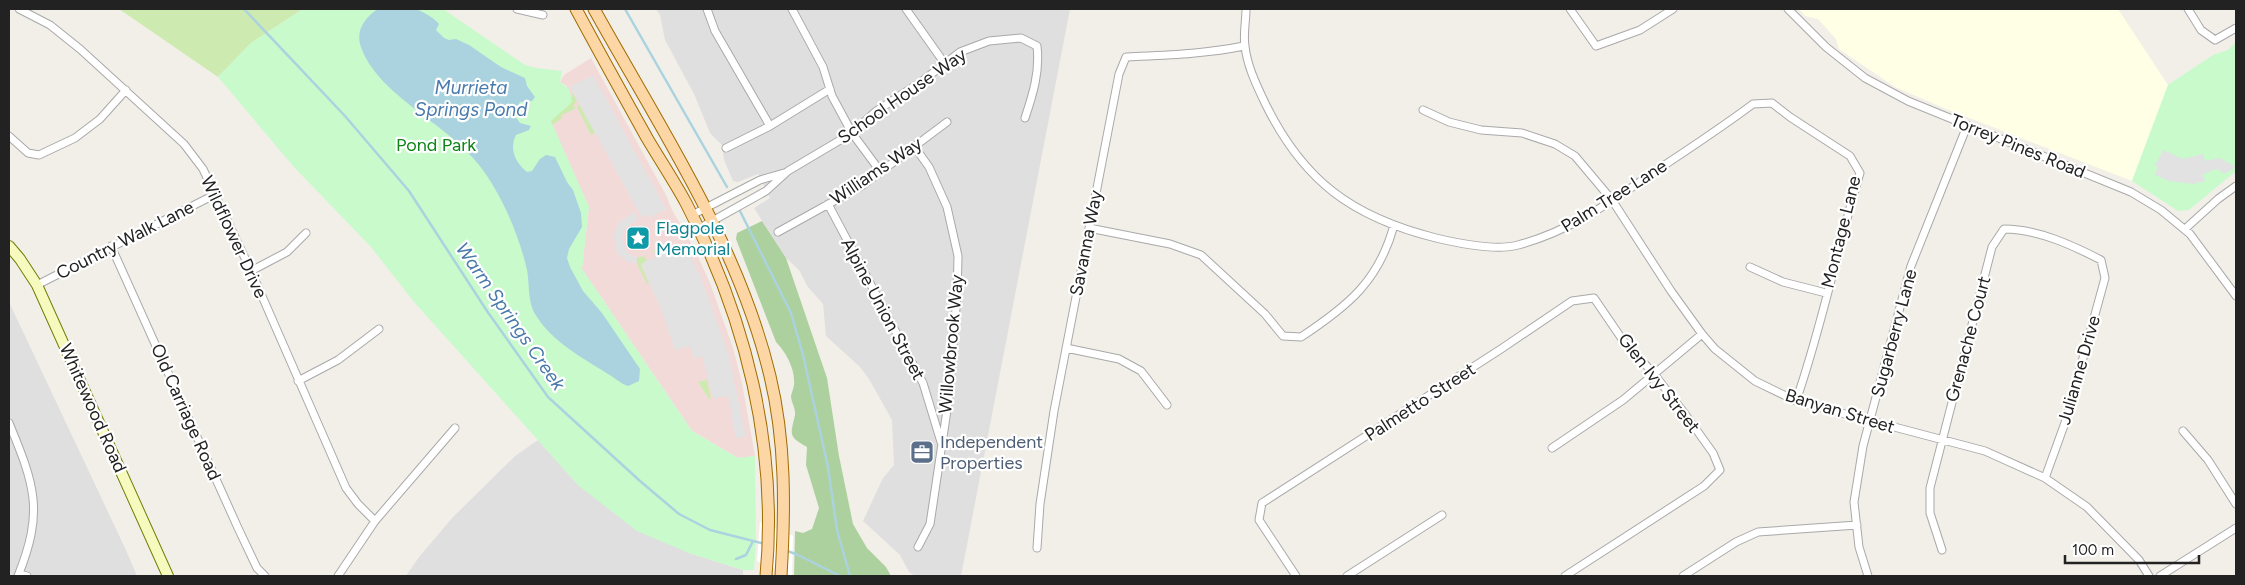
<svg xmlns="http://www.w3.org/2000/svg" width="2245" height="585" font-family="Figtree,sans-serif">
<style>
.residential{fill:#e0dfdf}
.commercial{fill:#f2dad9}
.education{fill:#ffffe5}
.grass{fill:#cdebb0}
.forest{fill:#add19e}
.park{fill:#c8facc}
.parking{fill:#e2e2e2}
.water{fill:#aad3df}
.pier{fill:#fff}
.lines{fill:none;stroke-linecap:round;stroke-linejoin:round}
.stream{stroke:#aad3df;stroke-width:2.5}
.minor-casing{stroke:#a9a9a9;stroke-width:9}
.secondary-casing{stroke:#707d05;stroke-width:12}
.primary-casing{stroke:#a06b00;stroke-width:13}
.minor{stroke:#fff;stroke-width:7}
.secondary{stroke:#f7fabf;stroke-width:10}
.primary{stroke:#fcd6a4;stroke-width:11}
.labels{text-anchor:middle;stroke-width:4.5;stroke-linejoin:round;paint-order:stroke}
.street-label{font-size:18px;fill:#222;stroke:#fff}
.park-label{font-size:18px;fill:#0c8416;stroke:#fff}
.culture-label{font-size:18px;fill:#0d838f;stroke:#fff;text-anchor:start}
.service-label{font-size:18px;fill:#4e5e75;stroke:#fff;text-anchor:start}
.water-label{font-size:19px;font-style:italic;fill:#4a7aab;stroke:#fff}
</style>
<rect width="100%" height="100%" fill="#f2efe9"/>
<!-- residential -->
<path class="residential" d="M656,9H1070L961,576H915L909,572L900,555L863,521L883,478L894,465L892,420L869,379L860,367L826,336L823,304L808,287L799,270L786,258L754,208L770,198L758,174L738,182L733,181L724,160L722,145L710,133L694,94L665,40L660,15Z
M9,302L125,548L137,576H9Z
M538,440L579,486L689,553L743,570V576H406L419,557L453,517L515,456Z"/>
<!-- commercial -->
<path class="commercial" d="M591,58L666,195L672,210L693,246L710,283L733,348L742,383L755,456L738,458L692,431L582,269L589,207L550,121L567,86L560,82L564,75Z"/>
<!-- education -->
<path class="education" d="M1799,9H2118L2168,85L2132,181L1946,109L1895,87L1839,49L1836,39L1818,19L1805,16Z"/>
<!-- grass -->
<path class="grass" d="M119,9H303L251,43L218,77Z
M572,92L577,101L574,105L575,109L562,115L561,119L552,125L550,121C559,111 573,106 572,92Z
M579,104L595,133L591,135L577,107Z
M660,244L668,246L670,250L656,256L654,251Z
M644,256L647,261L641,265L649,284H647L637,264V258Z
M707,380L711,398L709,399L698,382Z"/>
<!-- forest -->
<path class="forest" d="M762,221L786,258L827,378L839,456L853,524L867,548L886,567L891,576H794L795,531L803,533L812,529L819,508L806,465L807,447C787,436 791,434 795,415C796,409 791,402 791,396C792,391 795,386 794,380C794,367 785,351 776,342L736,239L737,233Z"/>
<!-- park -->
<path class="park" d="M303,9H443L525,65L536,68L562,71L560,82L569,89L572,102L551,121L589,207L582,269L692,431L738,458L755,456L756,543L754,570H743L689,553L637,531L579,486L414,302L371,247L293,166L218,77L251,43Z
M2236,42V171L2189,210L2178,211L2132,181L2168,85L2213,55L2228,50Z"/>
<!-- parking -->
<path class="parking" d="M593,75L666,209L651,217L648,214L642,218L570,87Z
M2163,150L2183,159L2203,154L2205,161L2220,158L2236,167L2224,174L2217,169L2203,174L2205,181L2194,184L2169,181L2155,175L2158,167L2155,166Z
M634,212L638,219L625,228L622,239L627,253L637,257L636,264L627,261L619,255L616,250L614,235L616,228L621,221Z
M685,246L699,273L728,352L746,437L736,438L728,396L713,398L702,356L694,358L690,346L675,350L662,311L641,264L670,250Z"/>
<!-- water -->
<path class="water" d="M378,9H416C425,13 433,17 439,24L436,30L444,38L449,40L456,39L469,45L501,67L525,78L527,86L535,97L532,101L520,102L514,115L520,123L531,126L529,130L516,135C509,149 515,162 527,172L532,171L540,159L546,155L555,157L567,182L573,190L581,213L582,227L569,249L567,258L570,267L583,291L602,313L640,369L639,381L628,386L623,384C594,363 557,348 537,317C527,303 530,286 527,270C519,234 498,185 473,158C442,122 376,92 361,47C355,31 365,17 378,9Z"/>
<!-- pier -->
<path class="pier" d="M760,522L793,536L792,576L757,561Z"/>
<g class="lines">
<!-- stream -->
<path class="stream" d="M244,9L345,116L409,191L487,311L548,397L640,481L679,514L710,530L765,544
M625,9L727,187
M740,211L791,313L803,355L828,467L837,530L850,576
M785,550L798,555L840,576
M736,559L746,555L753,541"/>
<!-- minor casing -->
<g class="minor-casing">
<path id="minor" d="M19,9L50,25L80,49L184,144L203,169L251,271L346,488L358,504L375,521
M517,9L543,15
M707,9L715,31L770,126
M792,9L823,67L832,96L852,133L880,171
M906,9L945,64
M1246,9C1246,21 1243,35 1245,46C1247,66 1257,86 1265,103C1303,181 1352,217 1436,238C1457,243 1496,251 1518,245C1571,231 1612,201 1657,170C1689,149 1722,127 1753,104L1772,103L1790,117L1850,156L1860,173C1837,249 1822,327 1796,401
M1570,9L1596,46L1640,30L1673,9
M1788,9L1826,47L1865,78L1908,101L2131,192L2161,210L2190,234L2236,296
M2188,9L2201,30L2215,40L2236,28
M1423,110L1449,122L1481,130L1522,133L1555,144L1575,156L1612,200L1671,291L1702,334L1715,349L1755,381L1796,401L1985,451L2045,478L2087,507L2139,560L2149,576
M9,136L28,153L39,155L75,138L100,119L126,90
M914,146L929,167L947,207L958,256L957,296L949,397L930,524L918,547
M726,148L770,126L830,89
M828,204L923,383L941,442
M692,215L760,180L784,173
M1089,228L1170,244L1201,255L1265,314L1283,336L1301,337C1348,306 1379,281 1394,225
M698,229L766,191L788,171L852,133L875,112L921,82L960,52L989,41L1021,38L1037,46C1040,72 1033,94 1025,118
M2185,229L2218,199L2236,186
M778,232L863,185L947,122
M111,246L238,528L257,568L265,576
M1750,267L1783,282L1826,293
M251,271L287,252L306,233
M37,285L214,195
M1066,348L1119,359L1141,371L1167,405
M298,381L338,360L379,329
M9,423C35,486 44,511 18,576
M2183,431L2208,460L2236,504
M1552,448L1623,400L1702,334
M1037,548L1040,504L1054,411L1119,74L1126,57C1166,55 1205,54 1244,46
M1942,550L1930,513V488L1992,247L2004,229C2037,229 2072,245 2101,260L2105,278L2066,420L2045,478
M19,574L27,576
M338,576L375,521L455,428
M1296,576L1259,520L1262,503L1501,349L1572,301L1594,298L1622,339L1654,374L1685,414L1713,453L1720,470L1704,486L1565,576
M1347,576L1442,515
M1683,576L1736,542L1758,532L1857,525
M1868,576L1859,547L1854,502L1863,446L1911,266L1967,126
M2160,576L2236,528"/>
</g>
<!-- secondary casing -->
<g class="secondary-casing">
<path id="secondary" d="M9,246L20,259L37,285L168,576"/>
</g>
<!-- primary casing -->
<g class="primary-casing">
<path id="primary" d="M576,9C599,52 623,95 647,138C660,160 674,181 686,203C746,318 778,447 766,576
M594,9C660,128 738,243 770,376C786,442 785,510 781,576"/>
</g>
<!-- minor -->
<use href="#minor" class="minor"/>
<!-- secondary -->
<use href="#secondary" class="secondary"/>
<!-- primary -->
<use href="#primary" class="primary"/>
</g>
<!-- icons -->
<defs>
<g id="sight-square" transform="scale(1.25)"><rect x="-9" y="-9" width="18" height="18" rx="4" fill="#0f9aa8" stroke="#fff"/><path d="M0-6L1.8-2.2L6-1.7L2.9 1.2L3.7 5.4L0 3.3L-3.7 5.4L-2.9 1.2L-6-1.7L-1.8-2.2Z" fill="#fff"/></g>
<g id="office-square" transform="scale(1.25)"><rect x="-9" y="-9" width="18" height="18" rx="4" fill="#5c6f8a" stroke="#fff"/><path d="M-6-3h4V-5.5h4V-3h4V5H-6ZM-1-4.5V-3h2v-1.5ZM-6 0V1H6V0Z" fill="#fff"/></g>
</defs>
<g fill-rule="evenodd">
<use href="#sight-square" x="638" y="238"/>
<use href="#office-square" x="922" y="452"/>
</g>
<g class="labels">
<!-- street labels -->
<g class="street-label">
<text transform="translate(902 96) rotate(-35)" y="6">School House Way</text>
<text transform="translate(2018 146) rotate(22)" y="6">Torrey Pines Road</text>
<text transform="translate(876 171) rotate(-34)" y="6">Williams Way</text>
<text transform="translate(1614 196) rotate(-32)" y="6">Palm Tree Lane</text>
<text transform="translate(1841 232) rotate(-76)" y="6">Montage Lane</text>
<text transform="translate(234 237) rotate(65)" y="6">Wildflower Drive</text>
<text transform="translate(125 240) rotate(-27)" y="6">Country Walk Lane</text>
<text transform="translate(1086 243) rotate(-79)" y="6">Savanna Way</text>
<text transform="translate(883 309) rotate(62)" y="6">Alpine Union Street</text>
<text transform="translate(1894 333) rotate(-75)" y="6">Sugarberry Lane</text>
<text transform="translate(1968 339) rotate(-75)" y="6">Grenache Court</text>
<text transform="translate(951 344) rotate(-85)" y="6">Willowbrook Way</text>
<text transform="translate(2079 370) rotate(-74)" y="6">Julianne Drive</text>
<text transform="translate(1659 383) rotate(52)" y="6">Glen Ivy Street</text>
<text transform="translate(1420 402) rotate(-33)" y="6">Palmetto Street</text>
<text transform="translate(93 408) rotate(66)" y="6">Whitewood Road</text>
<text transform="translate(1840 411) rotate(17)" y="6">Banyan Street</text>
<text transform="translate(186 412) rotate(66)" y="6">Old Carriage Road</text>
</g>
<!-- park labels -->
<g class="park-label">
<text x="436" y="151">Pond Park</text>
</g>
<!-- culture labels -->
<g class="culture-label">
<text x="656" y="234">Flagpole<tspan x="656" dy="21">Memorial</tspan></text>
</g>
<!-- service labels -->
<g class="service-label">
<text x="940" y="448">Independent<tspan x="940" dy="21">Properties</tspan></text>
</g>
<!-- water labels -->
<g class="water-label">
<text x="471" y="94">Murrieta<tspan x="471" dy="22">Springs Pond</tspan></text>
<text transform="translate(511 316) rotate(55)" y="7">Warm Springs Creek</text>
</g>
</g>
<!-- border -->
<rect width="2245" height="585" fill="none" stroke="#222222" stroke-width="20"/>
<!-- scale -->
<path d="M2065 555v8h134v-8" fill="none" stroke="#222222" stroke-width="2.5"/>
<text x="2072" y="555" font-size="15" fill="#222222" stroke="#ffffff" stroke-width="4" paint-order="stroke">100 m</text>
</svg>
